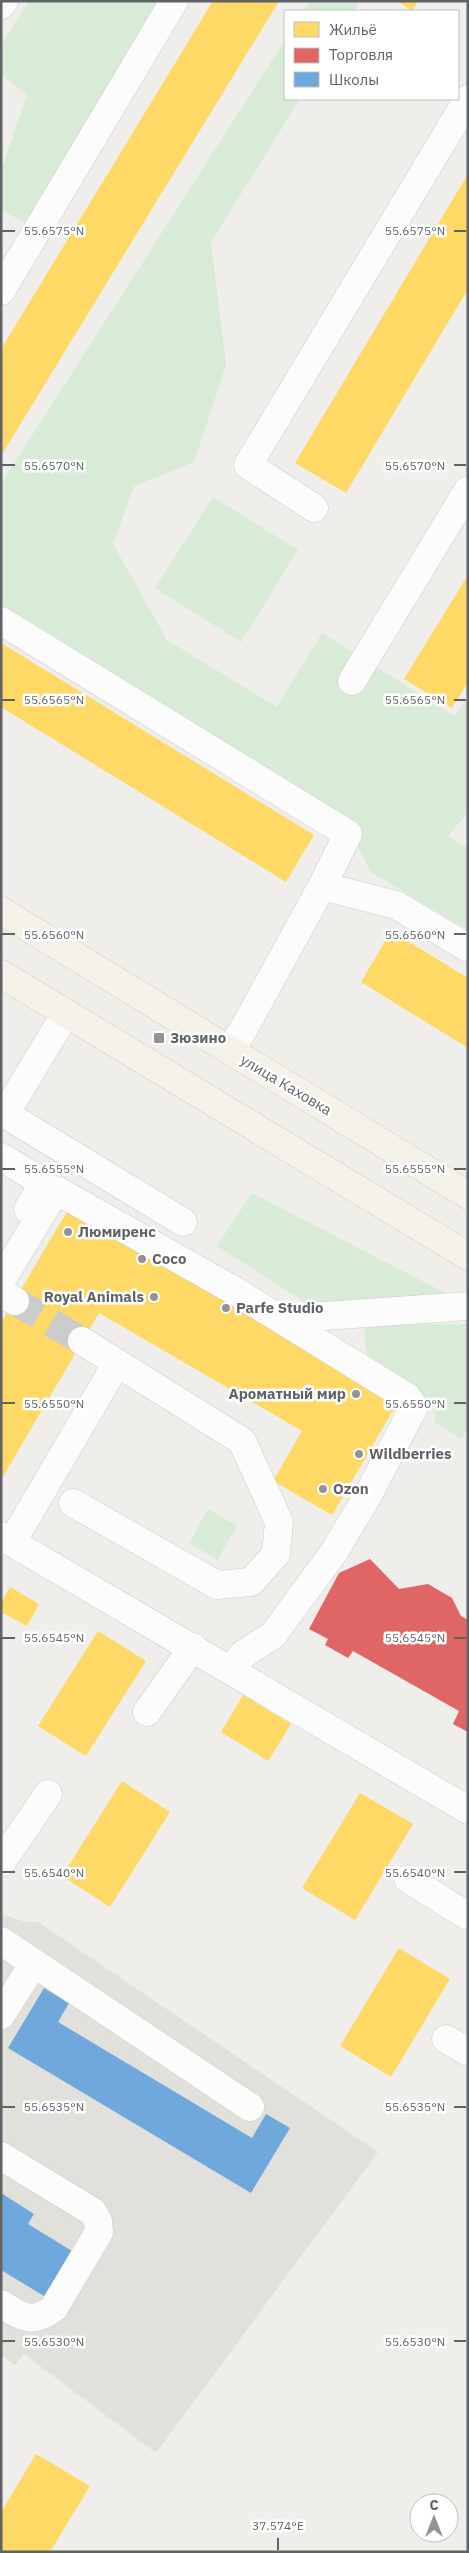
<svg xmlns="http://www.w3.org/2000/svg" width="469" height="2553" font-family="'IBM Plex Sans',sans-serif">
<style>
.education{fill:#e2e0da}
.green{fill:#d8ebd6}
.homes{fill:#ffd966}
.shops{fill:#e06666}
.schools{fill:#6fa8dc}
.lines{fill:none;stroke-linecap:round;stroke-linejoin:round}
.minor-tunnel{stroke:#cbcbca;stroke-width:28;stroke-dasharray:28 14;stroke-linecap:butt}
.minor-casing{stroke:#cbcccc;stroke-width:29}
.major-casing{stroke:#d7ceb8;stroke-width:29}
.minor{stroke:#fdfcfc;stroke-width:28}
.major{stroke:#f4f2e9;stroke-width:28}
.ticks{fill:none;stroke:#5f6368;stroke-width:2}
.poi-dot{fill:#919496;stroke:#fff;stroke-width:2}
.labels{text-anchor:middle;stroke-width:5;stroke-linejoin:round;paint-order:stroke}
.poi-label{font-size:15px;font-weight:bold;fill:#5f6368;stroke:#fff;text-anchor:start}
.street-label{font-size:15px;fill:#5f6368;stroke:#fff}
.ticks-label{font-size:12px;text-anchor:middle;fill:#5f6368;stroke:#fff;stroke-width:5;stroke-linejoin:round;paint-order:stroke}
</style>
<rect width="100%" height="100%" fill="#efeeea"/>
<!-- education -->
<path class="education" d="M1,1914L22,1921L38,1922L378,2152L156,2453L24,2354L15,2365L1,2355Z"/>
<!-- green -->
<path class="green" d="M29,1H163L28,225L1,209V171L27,95L1,74V46Z
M310,1H360L354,11H304Z
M285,40V99H300L211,242L226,365L194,462L134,486L113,544L167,640L277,707L322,633L455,716L468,697V812L448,836L468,848V930L371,872L347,824L1,605V484Z
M213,497L298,550L241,642L155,588Z
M252,1193L451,1296L309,1305L217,1246Z
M468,1324V1429L461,1439L435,1422V1403L368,1364L364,1330L370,1325Z
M208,1509L237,1526L217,1560L189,1543Z"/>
<!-- homes -->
<path class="homes" d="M213,1H279L1,456V349Z
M397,1H418L412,11Z
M468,174V289L346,493L295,463Z
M468,575V682L452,708L404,679Z
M1,643L314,835L286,882L1,707Z
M391,931L468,978V1048L361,982Z
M71,1205L401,1397L332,1515L273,1481L302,1431L99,1313L1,1480V1323Z
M10,1587L39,1604L27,1626L1,1612V1603Z
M98,1631L146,1661L86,1756L38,1726Z
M243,1695L291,1724L268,1761L221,1732Z
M122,1781L170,1812L110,1907L62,1876Z
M360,1793L413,1824L355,1920L302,1888Z
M399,1948L450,1979L391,2077L340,2046Z
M36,2454L90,2486L50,2552H1V2512Z"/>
<!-- shops -->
<path class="shops" d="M370,1559L399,1589L428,1584L452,1598L461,1616L468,1620V1732L453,1724L459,1711L353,1651L348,1658L325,1645L328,1639L309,1629L339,1573Z"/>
<!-- schools -->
<path class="schools" d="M44,1988L69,2003L58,2022L252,2138L266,2114L290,2128L251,2193L8,2048Z
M1,2193L34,2214L28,2224L72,2251L44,2296L1,2270Z"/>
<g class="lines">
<!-- minor-tunnel -->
<path class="minor-tunnel" d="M15,1301L82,1341"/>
<!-- minor casing -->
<g class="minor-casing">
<path id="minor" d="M1,5L4,1
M1,291L174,1
M314,508L248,465L468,99
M1,621L348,834L322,886L396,905L468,948
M352,681L468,490
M229,1050L242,1032L322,886
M1,1112L5,1114L66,1013
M5,1114L183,1222
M1,1157L44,1183L28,1209
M1,1281L56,1190L235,1291L407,1397L414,1407L367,1497L334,1552L273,1635L242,1655L233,1670
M1,1293L15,1301
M281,1319L468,1306
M73,1503L217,1585L251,1582L276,1554L279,1522L242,1441L82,1341
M1,1536L468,1810
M12,1542L117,1363
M147,1712L193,1647
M1,1863L48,1794
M408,1879L468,1916
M1,1941L250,2107
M1,2015L34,1963
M446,2039L468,2052
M1,2156L93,2212L98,2221L99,2232L54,2308C32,2325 22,2317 1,2304"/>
</g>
<!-- major casing -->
<g class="major-casing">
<path id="major" d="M1,911L468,1195
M1,974L468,1256"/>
</g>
<!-- minor -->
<use href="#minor" class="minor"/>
<!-- major -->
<use href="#major" class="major"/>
</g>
<!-- ticks -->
<path class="ticks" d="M2,231H15M454,231H466M2,465H15M454,465H466M2,700H15M454,700H466M2,934H15M454,934H466M2,1169H15M454,1169H466M2,1403H15M454,1403H466M2,1638H15M454,1638H466M2,1872H15M454,1872H466M2,2107H15M454,2107H466M2,2341H15M454,2341H466M278,2538V2550"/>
<!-- markers -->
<g class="poi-dot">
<rect x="153" y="1032" width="12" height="12" rx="2.5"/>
<circle cx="68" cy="1232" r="5"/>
<circle cx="142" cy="1259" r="5"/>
<circle cx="154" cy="1297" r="5"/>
<circle cx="226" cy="1308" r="5"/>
<circle cx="356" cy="1394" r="5"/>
<circle cx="359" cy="1454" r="5"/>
<circle cx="323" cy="1489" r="5"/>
</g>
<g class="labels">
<!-- poi labels -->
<g class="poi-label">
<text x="170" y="1043">Зюзино</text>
<text x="78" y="1237">Люмиренс</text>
<text x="152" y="1264">Coco</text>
<text x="144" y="1302" text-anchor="end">Royal Animals</text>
<text x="236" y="1313">Parfe Studio</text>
<text x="346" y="1399" text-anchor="end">Ароматный мир</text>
<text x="369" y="1459">Wildberries</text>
<text x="333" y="1494">Ozon</text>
</g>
<!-- street labels -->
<g class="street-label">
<text transform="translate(286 1085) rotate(31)" y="5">улица Каховка</text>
</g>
</g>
<g class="ticks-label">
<text x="54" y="235">55.6575°N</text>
<text x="415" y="235">55.6575°N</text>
<text x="54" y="470">55.6570°N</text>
<text x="415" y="470">55.6570°N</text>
<text x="54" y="704">55.6565°N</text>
<text x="415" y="704">55.6565°N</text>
<text x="54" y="939">55.6560°N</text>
<text x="415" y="939">55.6560°N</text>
<text x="54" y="1173">55.6555°N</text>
<text x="415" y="1173">55.6555°N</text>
<text x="54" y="1408">55.6550°N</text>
<text x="415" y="1408">55.6550°N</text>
<text x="54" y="1642">55.6545°N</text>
<text x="415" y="1642">55.6545°N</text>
<text x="54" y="1877">55.6540°N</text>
<text x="415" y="1877">55.6540°N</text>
<text x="54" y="2111">55.6535°N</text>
<text x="415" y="2111">55.6535°N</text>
<text x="54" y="2346">55.6530°N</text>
<text x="415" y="2346">55.6530°N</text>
<text x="278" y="2530">37.574°E</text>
</g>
<!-- border -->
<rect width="469" height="2553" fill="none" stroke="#5f6368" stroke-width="5"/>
<!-- legend -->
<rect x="284" y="10" width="175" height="90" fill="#ffffff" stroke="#bfc1c3"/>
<rect x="294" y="22" width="25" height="15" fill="#ffd966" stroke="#bfc1c3"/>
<text x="329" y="35" font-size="15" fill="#5f6368">Жильё</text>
<rect x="294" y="48" width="25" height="15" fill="#e06666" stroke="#bfc1c3"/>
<text x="329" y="60" font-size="15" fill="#5f6368">Торговля</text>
<rect x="294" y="72" width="25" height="15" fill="#6fa8dc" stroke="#bfc1c3"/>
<text x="329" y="85" font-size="15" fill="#5f6368">Школы</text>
<!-- north arrow -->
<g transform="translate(434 2518)"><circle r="24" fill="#ffffff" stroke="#bfc1c3"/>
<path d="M0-4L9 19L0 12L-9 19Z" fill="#919496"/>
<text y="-8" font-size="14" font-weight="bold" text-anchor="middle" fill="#5f6368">С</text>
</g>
</svg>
